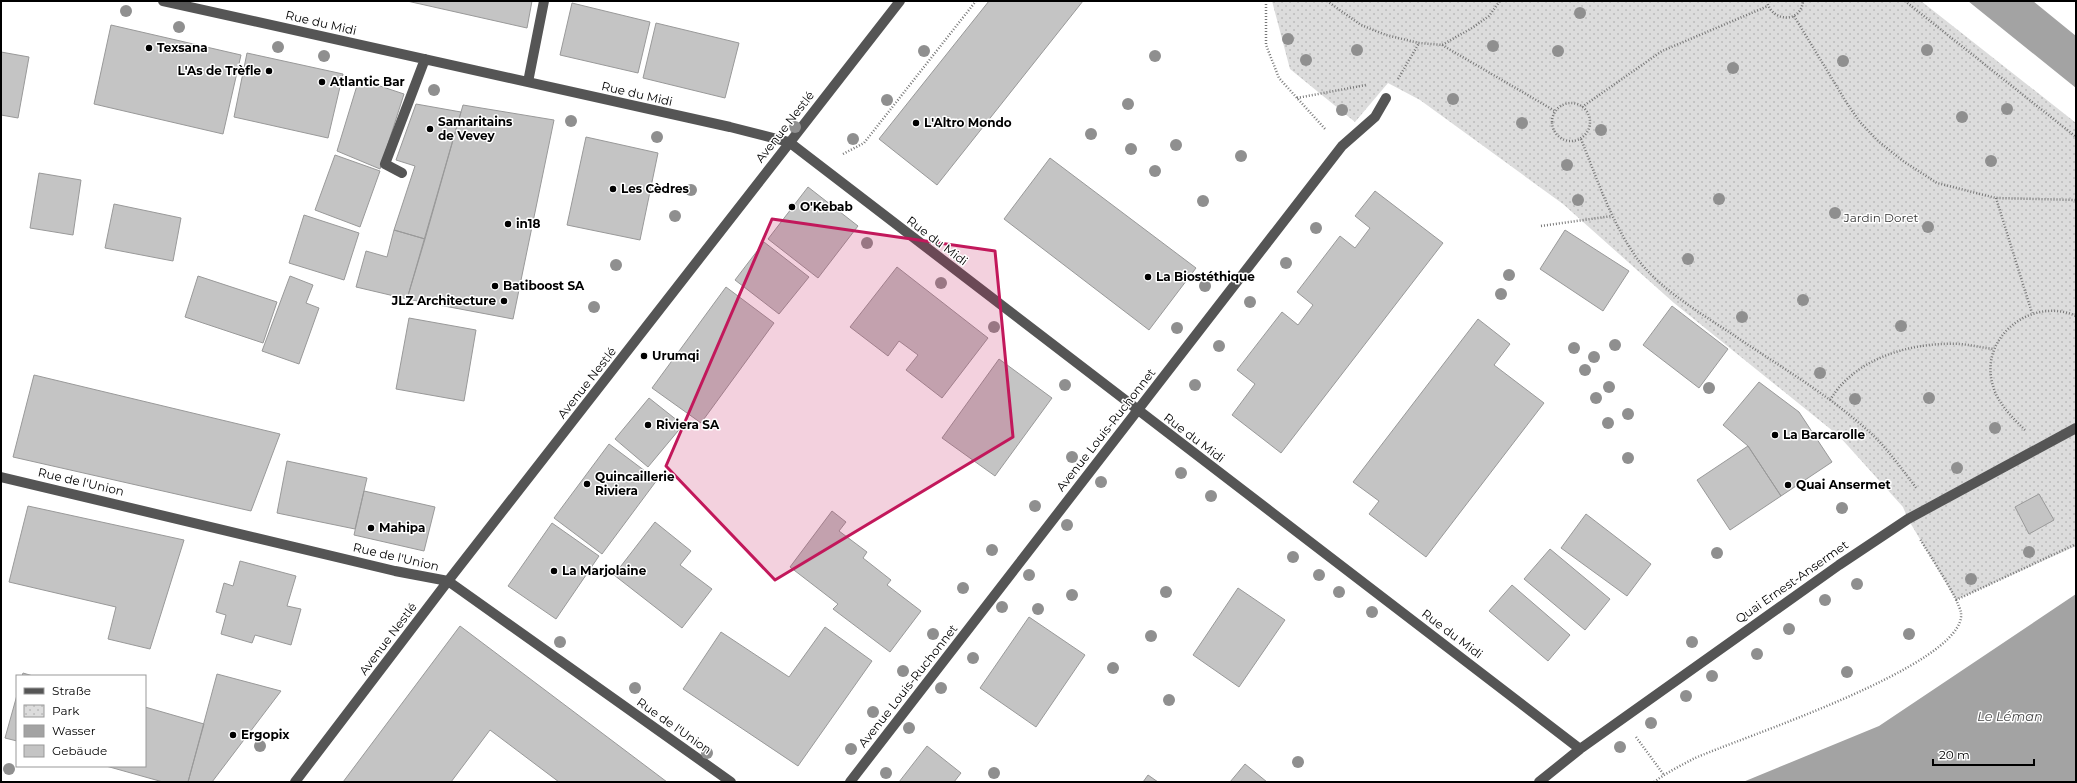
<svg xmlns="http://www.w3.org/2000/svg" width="2077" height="783" font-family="Montserrat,sans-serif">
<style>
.park{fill:url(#park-dots)}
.water{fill:#a3a3a3}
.building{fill:#c4c4c4;stroke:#999}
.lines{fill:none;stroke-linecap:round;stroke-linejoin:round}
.path{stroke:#777;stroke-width:2.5;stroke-dasharray:1 2;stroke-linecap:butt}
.minor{stroke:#555;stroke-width:10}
.tree{fill:#8f8f8f}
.marked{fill:#c2185b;fill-opacity:0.2;stroke:#c2185b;stroke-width:3;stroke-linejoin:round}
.poi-dot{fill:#000;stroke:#fff;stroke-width:1.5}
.labels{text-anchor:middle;stroke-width:3;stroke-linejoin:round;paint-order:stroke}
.street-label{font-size:12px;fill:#000;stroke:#fff}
.poi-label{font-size:12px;font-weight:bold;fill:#000;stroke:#fff;text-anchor:start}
.park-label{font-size:12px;fill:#333;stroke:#fff}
.water-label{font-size:13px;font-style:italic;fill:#444;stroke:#fff}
</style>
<defs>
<pattern id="park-dots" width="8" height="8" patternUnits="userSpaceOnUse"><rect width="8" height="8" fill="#dcdcdc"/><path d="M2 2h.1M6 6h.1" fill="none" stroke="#bbb" stroke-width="1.8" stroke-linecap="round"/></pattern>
</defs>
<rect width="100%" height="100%" fill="#fff"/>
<!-- park -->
<path class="park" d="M1272,1H1921L2076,123V546L1956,600L1908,519L1903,507L1839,436L1674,303L1563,204L1420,100L1388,83L1355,122L1290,69Z"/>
<!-- water -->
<path class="water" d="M1968,1H2033L2076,36V88Z
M2076,594V782H1743L1879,726Z"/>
<!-- building -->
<path class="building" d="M407,1H532L527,28Z
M989,1H1083L937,185L879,139Z
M572,3L650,22L638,73L560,55Z
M656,23L739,43L725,98L643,78Z
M111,25L241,55L223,134L94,104Z
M1,52L29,57L18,118L1,115Z
M247,53L343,74L328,138L234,117Z
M359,79L404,94L380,169L337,151Z
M416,104L461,112L425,239L394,230L415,166L396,160Z
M463,105L554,120L513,319L407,299Z
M586,137L658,153L640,240L567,225Z
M335,155L380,171L360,227L315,210Z
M1050,158L1196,268L1149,330L1004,219Z
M39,173L81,180L73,235L30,228Z
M808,187L858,226L818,278L768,239Z
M1375,191L1443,243L1281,453L1232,415L1255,384L1237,370L1282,312L1298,325L1313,305L1297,292L1340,236L1355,248L1370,228L1355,216Z
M114,204L181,218L173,261L105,248Z
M304,215L359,233L344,280L289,263Z
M394,230L425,239L407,299L356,287L366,251L387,257Z
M1565,230L1629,271L1603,311L1540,269Z
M764,242L809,277L779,314L735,280Z
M897,267L988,338L942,398L906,370L918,355L899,341L888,356L850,327Z
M198,276L277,302L263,343L185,317Z
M290,276L313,285L306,303L319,308L299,364L262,351Z
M726,287L774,323L701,423L652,388Z
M1672,306L1728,349L1699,388L1643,345Z
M409,318L476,330L464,401L396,389Z
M1478,319L1510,344L1494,365L1544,403L1426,557L1369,514L1379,501L1353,482Z
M999,359L1052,398L995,476L942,438Z
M34,375L280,434L251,511L13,457Z
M1759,382L1799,412L1832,462L1781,496L1748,446L1723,425Z
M649,398L683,425L648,467L615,439Z
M609,444L657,480L602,554L554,518Z
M1748,446L1781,496L1730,530L1697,480Z
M287,461L367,478L355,529L277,513Z
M364,491L435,507L424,551L354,535Z
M2039,494L2054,520L2029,534L2015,507Z
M28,506L184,540L150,649L108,639L116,607L9,582Z
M832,511L846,522L839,531L867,552L863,558L891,580L887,585L921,611L890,652L833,609L838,604L790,567Z
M1586,514L1651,564L1627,596L1561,548Z
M655,522L691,551L680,565L712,589L682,628L614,575Z
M552,523L599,556L556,619L508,586Z
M1550,549L1610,599L1585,630L1524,579Z
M240,561L296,576L287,606L301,609L291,645L255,635L252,643L221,634L226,615L216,612L224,583L233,586Z
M1512,585L1570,635L1548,661L1489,611Z
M1238,588L1285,620L1239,687L1193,655Z
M1029,617L1085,655L1036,727L980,688Z
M460,626L667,782H559L490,730L451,782H343Z
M825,627L872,661L798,766L683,689L721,632L789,677Z
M23,673L33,676H22Z
M217,674L281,691L212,782H188Z
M17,695V741L5,738Z
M145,707L204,724L188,782H163L106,766H145Z
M927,746L961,773L954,782H899Z
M1245,764L1267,782H1230Z
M1148,775L1158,782H1143Z"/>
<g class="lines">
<!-- path -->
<path class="path" d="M1266,1V45L1279,78L1326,130
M1327,1L1361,25L1386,35L1419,43L1442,45L1472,28L1489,16L1500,1
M1767,1C1771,22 1801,24 1803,1
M1905,1L2076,137
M1794,16L1848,105L1860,122L1878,141L1903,161L1937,183L1996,198L2076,200
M1442,45L1555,111
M1398,79L1419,43
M1297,98L1366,85
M1552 122a19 19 0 1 1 38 0a19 19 0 1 1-38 0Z
M1582,107L1662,51L1768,6
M1581,139C1597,179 1611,221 1636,257C1659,289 1702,314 1735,336C1779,366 1826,393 1866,429C1886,446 1901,468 1917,489
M843,154L864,143L976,1
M1996,198L2032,313
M1541,226L1612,216
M1830,400C1834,394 1838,388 1843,383C1872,353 1920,342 1960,344C1972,345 1983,348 1994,349
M2025,430C2012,417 1998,404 1993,386C1978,337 2032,296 2076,316
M1956,600L2076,544
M1636,737L1664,775
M1654,782C1666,773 1680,766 1693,759C1736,739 1967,665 1961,613C1959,599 1929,554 1920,539"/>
<!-- minor -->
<path class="minor" d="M163,1L730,127L789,142L1580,749
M528,82L544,1
M402,173L385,164L425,59
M1,477L395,571L448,581L731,782
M295,782L448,581L900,1
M850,782L1342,146L1375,117L1386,98
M1539,782L1580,749L1839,565L1908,519L2076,428"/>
</g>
<!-- trees -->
<g class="tree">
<circle cx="126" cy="11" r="6"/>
<circle cx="1580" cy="13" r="6"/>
<circle cx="179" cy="27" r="6"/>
<circle cx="1288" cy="39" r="6"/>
<circle cx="1493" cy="46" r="6"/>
<circle cx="278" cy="47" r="6"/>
<circle cx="1357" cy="50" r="6"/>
<circle cx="1927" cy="50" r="6"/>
<circle cx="924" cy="51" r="6"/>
<circle cx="1558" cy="51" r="6"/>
<circle cx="324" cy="56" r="6"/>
<circle cx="1155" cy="56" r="6"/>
<circle cx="1306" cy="60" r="6"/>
<circle cx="1843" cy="61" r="6"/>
<circle cx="1733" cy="68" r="6"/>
<circle cx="434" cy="90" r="6"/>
<circle cx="1453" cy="99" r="6"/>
<circle cx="887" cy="100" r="6"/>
<circle cx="1128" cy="104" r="6"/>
<circle cx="2007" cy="109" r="6"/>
<circle cx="1342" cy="110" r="6"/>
<circle cx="1962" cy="117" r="6"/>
<circle cx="571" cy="121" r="6"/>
<circle cx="1522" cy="123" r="6"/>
<circle cx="795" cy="127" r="6"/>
<circle cx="1601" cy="130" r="6"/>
<circle cx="1091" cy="134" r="6"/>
<circle cx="657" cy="137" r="6"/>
<circle cx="853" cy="139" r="6"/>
<circle cx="1176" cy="145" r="6"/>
<circle cx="1131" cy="149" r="6"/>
<circle cx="1241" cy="156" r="6"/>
<circle cx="1991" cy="161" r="6"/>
<circle cx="1567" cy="165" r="6"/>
<circle cx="1155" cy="171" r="6"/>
<circle cx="691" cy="190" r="6"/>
<circle cx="1719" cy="199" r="6"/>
<circle cx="1578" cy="200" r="6"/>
<circle cx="1203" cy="201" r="6"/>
<circle cx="1835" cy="213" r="6"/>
<circle cx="675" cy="216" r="6"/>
<circle cx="1928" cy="227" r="6"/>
<circle cx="1316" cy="228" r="6"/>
<circle cx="867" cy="243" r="6"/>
<circle cx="1688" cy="259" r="6"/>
<circle cx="1286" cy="263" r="6"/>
<circle cx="616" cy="265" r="6"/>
<circle cx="1509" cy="275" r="6"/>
<circle cx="941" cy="283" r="6"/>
<circle cx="1205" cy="286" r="6"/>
<circle cx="1501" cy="294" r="6"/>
<circle cx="1803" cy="300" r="6"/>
<circle cx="1250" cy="302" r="6"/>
<circle cx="594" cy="307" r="6"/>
<circle cx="1742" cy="317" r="6"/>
<circle cx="1901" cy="326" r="6"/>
<circle cx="994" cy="327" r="6"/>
<circle cx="1177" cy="328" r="6"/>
<circle cx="1615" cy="345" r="6"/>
<circle cx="1219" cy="346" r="6"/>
<circle cx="1574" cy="348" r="6"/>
<circle cx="1594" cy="357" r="6"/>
<circle cx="1585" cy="370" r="6"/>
<circle cx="1820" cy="373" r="6"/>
<circle cx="1065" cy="385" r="6"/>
<circle cx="1195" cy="385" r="6"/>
<circle cx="1609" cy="387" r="6"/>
<circle cx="1709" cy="388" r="6"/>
<circle cx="1596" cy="398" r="6"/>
<circle cx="1929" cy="398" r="6"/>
<circle cx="1855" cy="399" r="6"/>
<circle cx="1628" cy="414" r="6"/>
<circle cx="1608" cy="423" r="6"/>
<circle cx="1995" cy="428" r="6"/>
<circle cx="1072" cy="457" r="6"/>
<circle cx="1628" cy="458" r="6"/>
<circle cx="1957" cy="468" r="6"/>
<circle cx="1181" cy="473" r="6"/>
<circle cx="1101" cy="482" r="6"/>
<circle cx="1211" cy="496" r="6"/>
<circle cx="1035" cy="506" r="6"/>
<circle cx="1842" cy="508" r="6"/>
<circle cx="1067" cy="525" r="6"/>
<circle cx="992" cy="550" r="6"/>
<circle cx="2029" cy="552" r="6"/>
<circle cx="1717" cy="553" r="6"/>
<circle cx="1293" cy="557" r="6"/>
<circle cx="1029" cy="575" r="6"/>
<circle cx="1319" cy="575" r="6"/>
<circle cx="1971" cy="579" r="6"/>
<circle cx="1857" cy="584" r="6"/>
<circle cx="963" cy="588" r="6"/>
<circle cx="1166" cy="592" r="6"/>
<circle cx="1339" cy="592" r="6"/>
<circle cx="1072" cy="595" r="6"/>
<circle cx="1825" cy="600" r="6"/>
<circle cx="1002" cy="607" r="6"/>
<circle cx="1038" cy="609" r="6"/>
<circle cx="1372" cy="612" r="6"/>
<circle cx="1789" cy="629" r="6"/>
<circle cx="933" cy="634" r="6"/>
<circle cx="1909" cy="634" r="6"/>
<circle cx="1151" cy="636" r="6"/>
<circle cx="560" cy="642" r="6"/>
<circle cx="1692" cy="642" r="6"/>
<circle cx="1757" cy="654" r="6"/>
<circle cx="973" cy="658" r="6"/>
<circle cx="1113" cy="668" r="6"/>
<circle cx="903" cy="671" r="6"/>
<circle cx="1847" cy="672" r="6"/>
<circle cx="1712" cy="676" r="6"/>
<circle cx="635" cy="688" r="6"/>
<circle cx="941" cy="688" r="6"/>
<circle cx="1686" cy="696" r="6"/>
<circle cx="1169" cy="700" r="6"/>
<circle cx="873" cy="712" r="6"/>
<circle cx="1651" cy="723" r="6"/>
<circle cx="909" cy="728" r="6"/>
<circle cx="260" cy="746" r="6"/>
<circle cx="1620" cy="747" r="6"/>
<circle cx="851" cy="749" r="6"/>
<circle cx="707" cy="753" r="6"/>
<circle cx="1298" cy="762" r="6"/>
<circle cx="9" cy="769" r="6"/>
<circle cx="886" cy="773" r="6"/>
<circle cx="994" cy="773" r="6"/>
</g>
<!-- marked area -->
<path class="marked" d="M772,219L995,251L1013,437L775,580L666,466Z"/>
<!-- markers -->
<g class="poi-dot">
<circle cx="149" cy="48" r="4"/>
<circle cx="269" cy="71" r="4"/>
<circle cx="322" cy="82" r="4"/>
<circle cx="916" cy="123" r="4"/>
<circle cx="430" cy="129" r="4"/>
<circle cx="613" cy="189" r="4"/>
<circle cx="792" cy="207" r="4"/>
<circle cx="508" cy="224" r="4"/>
<circle cx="1148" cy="277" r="4"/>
<circle cx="495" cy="286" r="4"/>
<circle cx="504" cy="301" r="4"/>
<circle cx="644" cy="356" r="4"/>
<circle cx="648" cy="425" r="4"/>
<circle cx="1775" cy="435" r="4"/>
<circle cx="587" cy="484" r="4"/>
<circle cx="1788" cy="485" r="4"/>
<circle cx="371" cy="528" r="4"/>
<circle cx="554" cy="571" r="4"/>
<circle cx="233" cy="735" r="4"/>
</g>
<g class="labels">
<!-- street labels -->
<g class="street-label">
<text transform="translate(321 23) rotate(13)" y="4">Rue du Midi</text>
<text transform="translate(637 94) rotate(13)" y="4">Rue du Midi</text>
<text transform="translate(785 127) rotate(-52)" y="4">Avenue Nestlé</text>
<text transform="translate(937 241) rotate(37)" y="4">Rue du Midi</text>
<text transform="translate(587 383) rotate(-52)" y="4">Avenue Nestlé</text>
<text transform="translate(1106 430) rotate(-52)" y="4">Avenue Louis-Ruchonnet</text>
<text transform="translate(1194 438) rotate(37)" y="4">Rue du Midi</text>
<text transform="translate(81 482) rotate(13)" y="4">Rue de l'Union</text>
<text transform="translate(396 557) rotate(13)" y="4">Rue de l'Union</text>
<text transform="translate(1792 582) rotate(-35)" y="4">Quai Ernest-Ansermet</text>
<text transform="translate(1452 634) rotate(37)" y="4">Rue du Midi</text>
<text transform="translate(388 639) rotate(-53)" y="4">Avenue Nestlé</text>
<text transform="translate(908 686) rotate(-52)" y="4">Avenue Louis-Ruchonnet</text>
<text transform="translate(674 726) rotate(35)" y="4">Rue de l'Union</text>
</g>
<!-- poi labels -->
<g class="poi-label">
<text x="157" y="52">Texsana</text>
<text x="261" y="75" text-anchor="end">L'As de Trèfle</text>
<text x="330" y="86">Atlantic Bar</text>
<text x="438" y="126">Samaritains<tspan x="438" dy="14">de Vevey</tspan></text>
<text x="924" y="127">L'Altro Mondo</text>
<text x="621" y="193">Les Cèdres</text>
<text x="800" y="211">O'Kebab</text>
<text x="516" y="228">in18</text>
<text x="1156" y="281">La Biostéthique</text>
<text x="503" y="290">Batiboost SA</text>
<text x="496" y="305" text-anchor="end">JLZ Architecture</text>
<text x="652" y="360">Urumqi</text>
<text x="656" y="429">Riviera SA</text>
<text x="1783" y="439">La Barcarolle</text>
<text x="595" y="481">Quincaillerie<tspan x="595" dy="14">Riviera</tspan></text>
<text x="1796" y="489">Quai Ansermet</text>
<text x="379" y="532">Mahipa</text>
<text x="562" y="575">La Marjolaine</text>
<text x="241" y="739">Ergopix</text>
</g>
<!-- park labels -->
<g class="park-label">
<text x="1881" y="222">Jardin Doret</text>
</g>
<!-- water labels -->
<g class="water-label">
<text x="2010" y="721">Le Léman</text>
</g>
</g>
<!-- border -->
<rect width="2077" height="783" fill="none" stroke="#000000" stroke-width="4"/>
<!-- legend -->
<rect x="16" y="675" width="130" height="92" fill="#ffffff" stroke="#999999"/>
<rect x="24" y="688" width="20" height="6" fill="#555555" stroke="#999999"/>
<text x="52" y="695" font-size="12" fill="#000000">Straße</text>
<rect x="24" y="705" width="20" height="12" fill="url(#park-dots)" stroke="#999999"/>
<text x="52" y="715" font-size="12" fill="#000000">Park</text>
<rect x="24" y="725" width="20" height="12" fill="#a3a3a3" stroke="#999999"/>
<text x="52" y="735" font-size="12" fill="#000000">Wasser</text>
<rect x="24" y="745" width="20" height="12" fill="#c4c4c4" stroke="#999999"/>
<text x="52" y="755" font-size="12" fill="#000000">Gebäude</text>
<!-- scale -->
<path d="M1933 759v6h101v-6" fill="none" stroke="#000000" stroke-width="2"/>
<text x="1939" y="759" font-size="12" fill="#000000" stroke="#ffffff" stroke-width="3" paint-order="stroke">20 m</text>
</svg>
